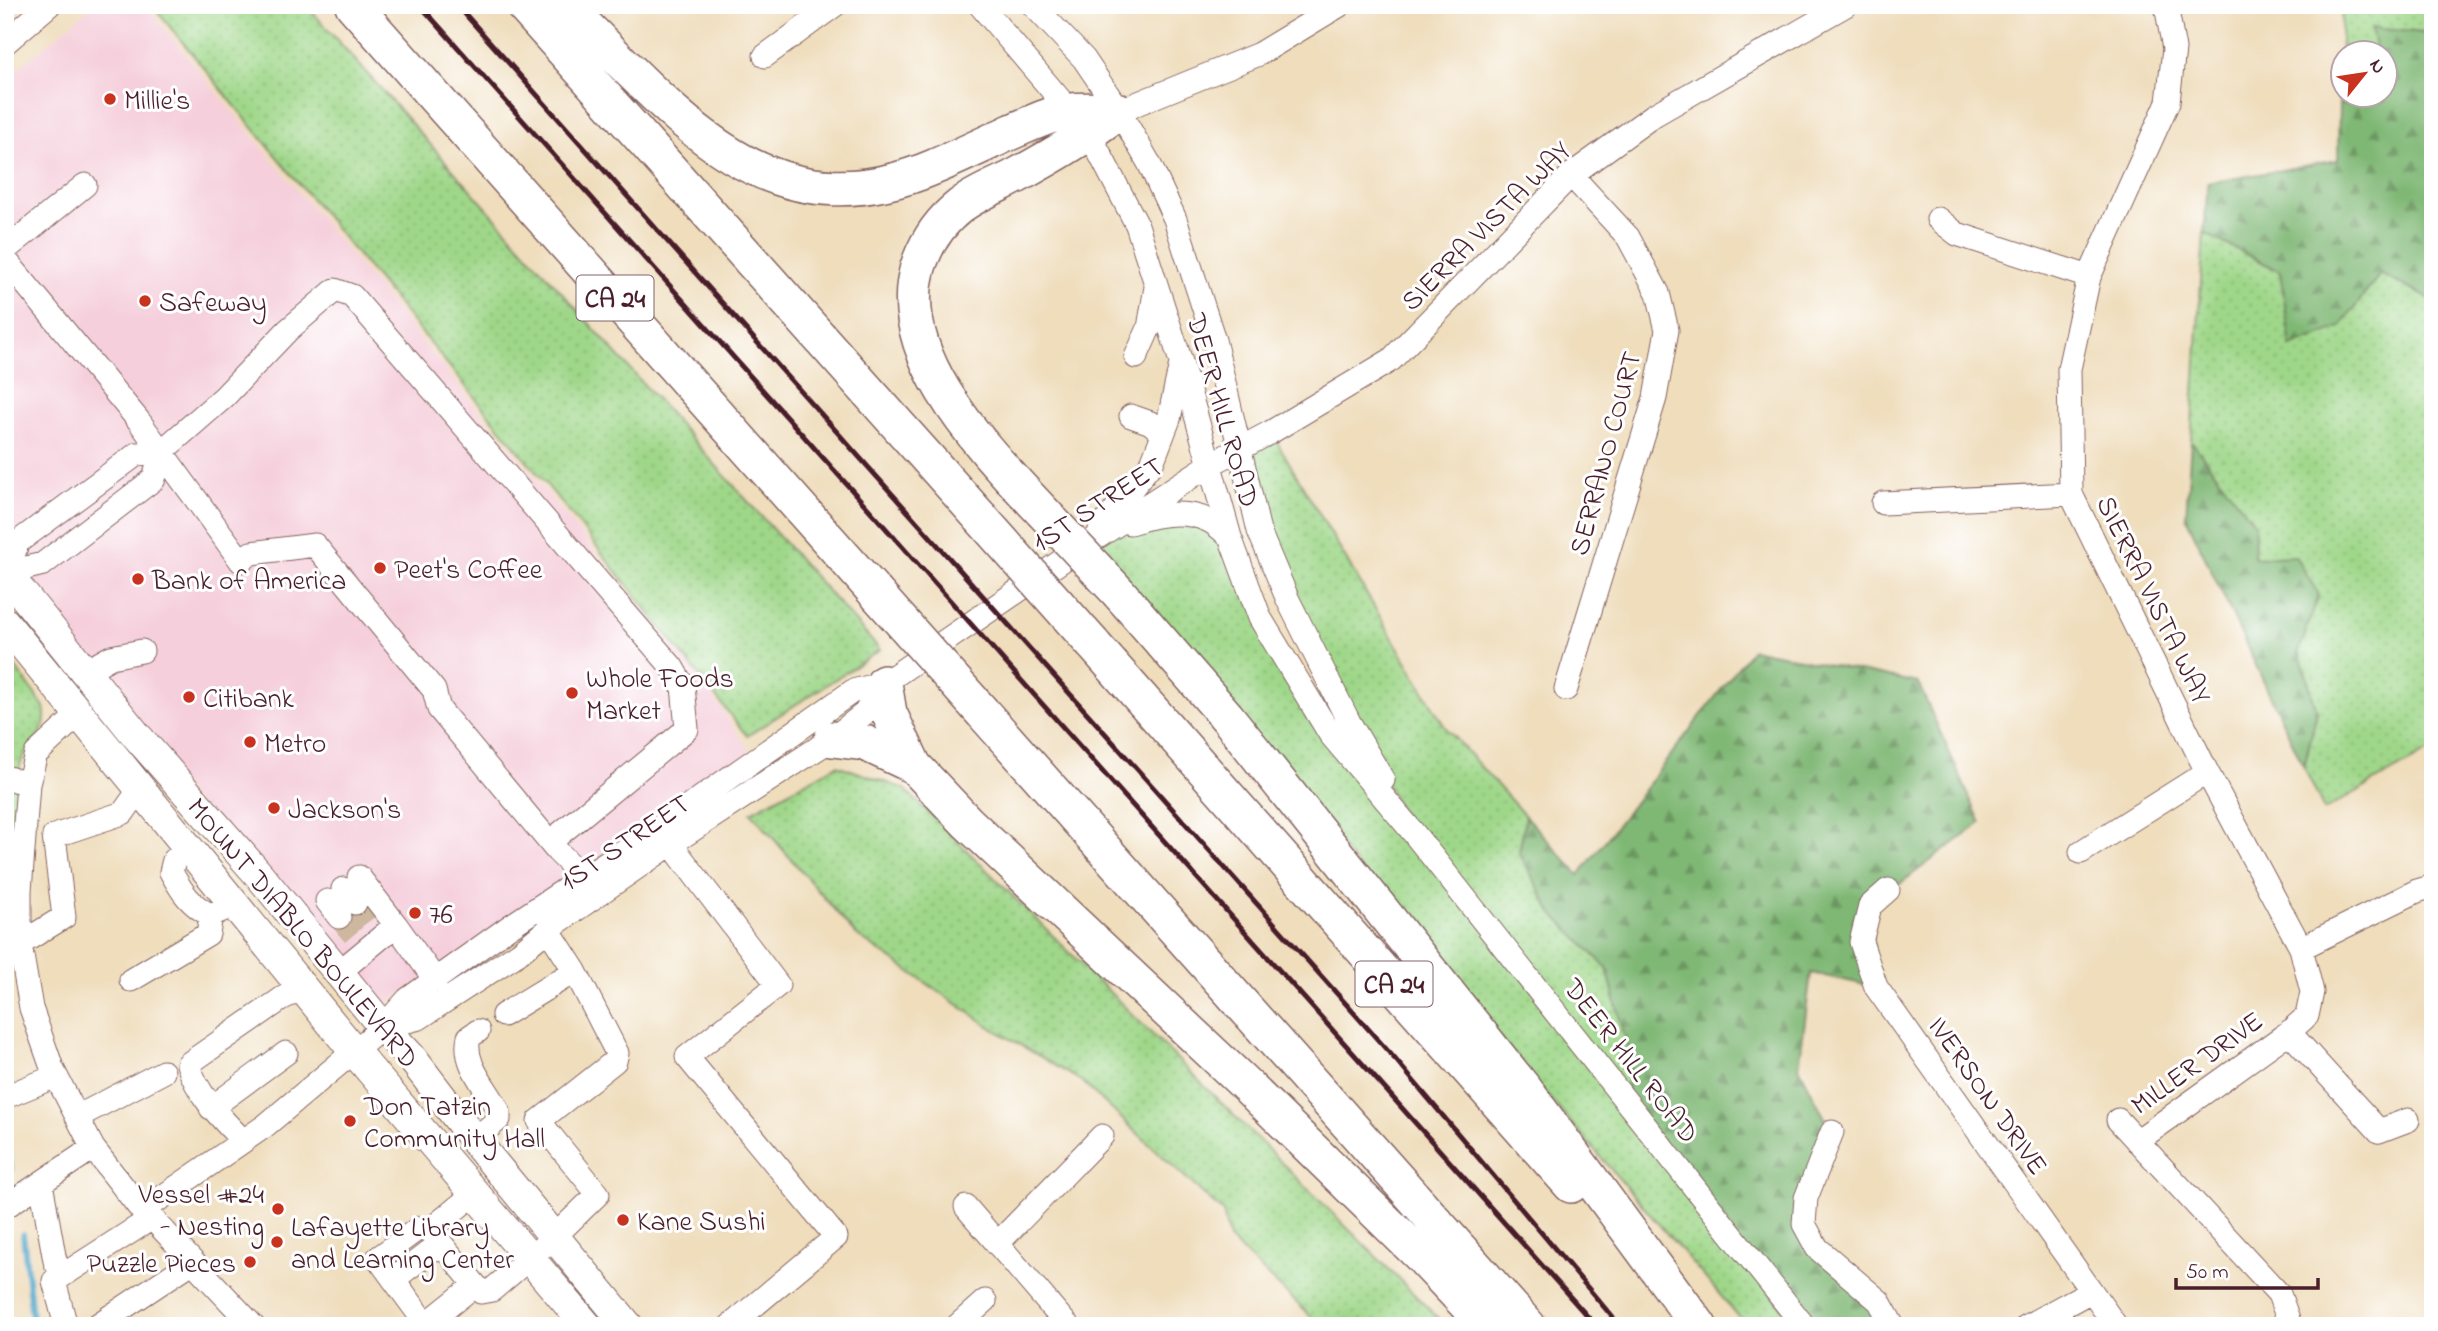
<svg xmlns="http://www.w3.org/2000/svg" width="2438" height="1331" font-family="'Indie Flower',sans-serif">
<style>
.built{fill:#f5cfdb}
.grass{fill:url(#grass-dots);stroke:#747b5a;stroke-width:2}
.forest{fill:url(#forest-firs);stroke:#646c50;stroke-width:2}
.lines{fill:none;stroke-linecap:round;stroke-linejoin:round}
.stream{stroke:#4ea6cb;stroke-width:6}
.minor-tunnel{stroke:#ceb79f;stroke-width:23;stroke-dasharray:23 11;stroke-linecap:butt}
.minor-casing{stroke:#84625e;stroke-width:25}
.major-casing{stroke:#84625e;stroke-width:32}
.highway-casing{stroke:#84625e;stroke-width:38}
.minor{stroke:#fff;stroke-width:23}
.major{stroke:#fff;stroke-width:30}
.highway{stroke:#fff;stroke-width:35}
.rail{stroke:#4a1f2b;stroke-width:5}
.highway-bridge-casing{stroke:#84625e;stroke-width:38;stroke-linecap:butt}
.highway-bridge{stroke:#fff;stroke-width:35}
.poi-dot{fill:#c8321e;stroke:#fff;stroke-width:2.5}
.labels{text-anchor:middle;stroke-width:6;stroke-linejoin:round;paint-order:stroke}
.shield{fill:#fff;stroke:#80626b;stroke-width:2}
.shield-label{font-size:26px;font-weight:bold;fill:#4a1f2b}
.poi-label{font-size:28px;fill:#4a1f2b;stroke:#fff;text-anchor:start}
.street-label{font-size:28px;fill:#4a1f2b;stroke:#fff}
</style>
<defs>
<pattern id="grass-dots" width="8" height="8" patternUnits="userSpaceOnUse" patternTransform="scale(1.75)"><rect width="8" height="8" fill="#9fd789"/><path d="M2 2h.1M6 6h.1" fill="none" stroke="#8ab876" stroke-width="1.8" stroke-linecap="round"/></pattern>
<pattern id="forest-firs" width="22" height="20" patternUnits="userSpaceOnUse" patternTransform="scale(1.75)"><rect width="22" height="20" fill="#7fb875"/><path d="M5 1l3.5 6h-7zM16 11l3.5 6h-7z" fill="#6a9560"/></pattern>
</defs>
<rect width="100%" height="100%" fill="#fff"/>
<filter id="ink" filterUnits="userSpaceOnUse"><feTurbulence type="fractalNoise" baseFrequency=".0143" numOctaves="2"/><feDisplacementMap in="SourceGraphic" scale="14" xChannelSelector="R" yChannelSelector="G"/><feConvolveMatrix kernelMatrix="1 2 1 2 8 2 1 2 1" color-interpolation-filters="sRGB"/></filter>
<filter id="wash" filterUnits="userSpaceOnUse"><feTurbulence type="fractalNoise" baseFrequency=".00686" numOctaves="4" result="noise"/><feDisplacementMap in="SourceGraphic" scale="28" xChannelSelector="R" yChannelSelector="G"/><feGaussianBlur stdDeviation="1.57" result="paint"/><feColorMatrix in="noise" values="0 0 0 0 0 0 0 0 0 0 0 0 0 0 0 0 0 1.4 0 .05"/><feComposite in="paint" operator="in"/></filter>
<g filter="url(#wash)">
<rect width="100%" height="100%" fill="#efddbc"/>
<!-- built -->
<path class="built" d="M93,5H145L698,676L751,752L368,1017L5,565V80Z"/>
<!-- grass -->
<path class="grass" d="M152,5H306L880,650L747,736L574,518Z
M2342,5H2433V34L2372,28L2376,52H2344V94L2384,95L2385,101L2339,105Z
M2204,233L2280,271L2340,327L2380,274L2433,300V749L2324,810L2304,767L2317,711L2299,651L2319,595L2254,559L2255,524L2191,441Z
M1271,432L1445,727L1526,817L1519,852L1552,913L1607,968L1631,1061L1625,1100L1796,1326H1747L1537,1084L1090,542L1107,531L1208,520L1260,618L1409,827L1288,600L1241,449Z
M5,652L44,707C50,735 30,738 22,760C12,787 19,822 20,850L5,830Z
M837,765L905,789L1446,1326H1321L1229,1239L1223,1212L1081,1081L992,1028L855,934L751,812Z"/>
<!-- forest -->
<path class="forest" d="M2371,28L2433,34V300L2380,274L2340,327L2291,347L2280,271L2204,233L2208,183L2338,160L2339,105L2385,101L2386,52H2376Z
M2191,441L2255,524L2254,558L2295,556L2319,595L2299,651L2317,711L2304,767L2186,517Z
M1752,649L1918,683L1981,823L1870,906L1876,987L1811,973L1799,1067L1832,1132L1804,1224L1893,1326H1796L1625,1099L1631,1061L1607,968L1552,913L1519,852L1526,817L1579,875Z"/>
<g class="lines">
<!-- stream -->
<path class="stream" d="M5,1127L11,1170
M23,1234L33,1326"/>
</g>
</g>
<g filter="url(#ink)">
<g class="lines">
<!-- minor-tunnel -->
<path class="minor-tunnel" d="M355,903L369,922
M339,917L354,935"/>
<!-- minor casing -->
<g class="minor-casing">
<path id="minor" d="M980,5L1090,135L1137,225L1181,362L1230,537L1260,618L1330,734L1412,831L1804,1326
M1033,5L1084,59L1119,111L1149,163L1175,219L1214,340L1259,531L1288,600L1349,722L1383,780
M5,43L49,5
M765,56L835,5
M1119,111L1259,54L1340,5
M1938,219L1957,234L2089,277
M5,250L85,185
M5,259L139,421L241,561L251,553L315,545L434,690L439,709L557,851L583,877
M1136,357L1149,328L1156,287
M1131,416L1151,423L1163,434
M1883,503L2071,494
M1130,523C1154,515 1184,509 1207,520C1215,523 1223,531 1230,537
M1100,529L1152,463L1169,419L1180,368
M6,573L43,564L154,479L161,452L224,397L288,330L335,290L352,296L672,667L683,686L687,729L550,842
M6,573L18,542L137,454L161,452
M86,671L111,657L142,651
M1566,689L1655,398L1667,330L1658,293L1628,237L1571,175
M79,714L36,754L28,784L20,891V944L31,1008L52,1068L93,1148L142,1211L152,1218L253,1326
M5,777L28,784
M671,844L778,985L687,1057L836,1237L730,1326
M189,849L174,860L171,872C182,892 191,906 211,915L235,905
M2081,852L2207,772
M359,877L396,925
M343,889L355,903
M1888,890L1870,906L1861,942L1876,987L2116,1326
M327,901L339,917
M20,944L64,917L54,836L123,813L140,789
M2301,948L2417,891L2427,888L2433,890
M338,973L396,925L436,981
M131,980L208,934L211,915
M503,1015L575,971
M383,1027L419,1018L519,953L548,929L674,842L832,739L865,713L884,683
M2289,1032L2379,1131L2408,1120
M5,1097L56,1076
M211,1108L286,1053
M77,1117L163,1072
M2118,1120L2279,1294L2288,1319L2287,1326
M1832,1132L1806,1198L1804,1224L1817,1248L1879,1301L1893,1326
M474,1140L499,1119V1112C488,1088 462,1065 469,1037L478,1031
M243,1141C220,1117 198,1096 188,1064L283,998L302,988
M2137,1141L2289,1032L2307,1016L2312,992L2301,948L2207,772L2071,494L2069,369L2089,277L2168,102L2174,49L2166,5
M41,1183L55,1261L63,1275
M5,1207L93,1148
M966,1207L1068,1326
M142,1211L265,1126L383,1027L408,999L509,927L658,828L853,691L884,683L1076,551L1211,464L1271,432L1391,360L1571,175L1654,115L1846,5
M430,1230L475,1193
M997,1244L1102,1136
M394,1279L441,1243
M475,1285L430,1321H424L378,1258L419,1228L430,1230L481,1292L492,1290L554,1237L598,1194L539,1121L615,1061L617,1053L575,971L548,929L553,912L570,897
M66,1326L54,1281L152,1218
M96,1326L192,1262
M957,1326L985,1301
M2027,1326L2091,1291"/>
</g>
<!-- major casing -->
<g class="major-casing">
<path id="major" d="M5,572L136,735L260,876L383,1027L411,1057L475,1141L628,1326
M5,623L354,1051L587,1326"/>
</g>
<!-- highway casing -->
<g class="highway-casing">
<path id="highway" d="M353,5L875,592
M523,5L980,517
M564,5C673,109 764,239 934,167C960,156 985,144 1011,132C1030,124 1051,113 1071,111C1087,109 1104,111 1119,111
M1042,511C985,450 887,352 920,261C928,240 942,220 960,206C977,193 997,186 1016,176C1053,156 1087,136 1119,111
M1119,593L1227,717L1525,1090L1699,1326
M1093,644L1571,1185
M884,683L889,713L914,766
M983,713L1528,1326
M832,739L865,743L914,766L967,822L1244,1083L1421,1256L1487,1326"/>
</g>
<!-- minor -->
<use href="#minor" class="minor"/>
<!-- major -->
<use href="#major" class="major"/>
<!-- highway -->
<use href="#highway" class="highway"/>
<!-- rail -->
<path class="rail" d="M420,5L1596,1326
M457,5L1395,1059L1620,1326"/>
<!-- highway-bridge casing -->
<g class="highway-bridge-casing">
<path id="highway-bridge" d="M1042,511L1119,593
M980,517L1093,644
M875,592L983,713"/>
</g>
<!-- highway-bridge -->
<use href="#highway-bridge" class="highway-bridge"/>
</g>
</g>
<!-- markers -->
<g class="poi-dot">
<circle cx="110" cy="99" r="7"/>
<circle cx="145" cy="301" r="7"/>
<circle cx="380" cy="568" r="7"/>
<circle cx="138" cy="579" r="7"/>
<circle cx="572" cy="693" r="7"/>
<circle cx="189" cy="697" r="7"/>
<circle cx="250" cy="742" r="7"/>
<circle cx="274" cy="808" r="7"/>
<circle cx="415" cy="913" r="7"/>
<circle cx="350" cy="1121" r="7"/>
<circle cx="278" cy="1209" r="7"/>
<circle cx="623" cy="1220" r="7"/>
<circle cx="277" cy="1242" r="7"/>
<circle cx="250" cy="1262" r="7"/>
</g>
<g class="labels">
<!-- shield labels -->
<g class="shield">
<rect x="576.5" y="275.5" width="77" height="45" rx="5"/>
<rect x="1355.5" y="961.5" width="77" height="45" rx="5"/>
</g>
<g class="shield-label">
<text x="615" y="307">CA 24</text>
<text x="1394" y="993">CA 24</text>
</g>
<!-- poi labels -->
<g class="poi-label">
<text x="124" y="109">Millie's</text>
<text x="159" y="311">Safeway</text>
<text x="394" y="578">Peet's Coffee</text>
<text x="152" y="589">Bank of America</text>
<text x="586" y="687">Whole Foods<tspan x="586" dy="32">Market</tspan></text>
<text x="203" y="707">Citibank</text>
<text x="264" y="752">Metro</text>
<text x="288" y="818">Jackson's</text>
<text x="429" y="923">76</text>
<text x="364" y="1115">Don Tatzin<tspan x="364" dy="32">Community Hall</tspan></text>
<text x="264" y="1203" text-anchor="end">Vessel #24<tspan x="264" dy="32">- Nesting</tspan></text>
<text x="637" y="1230">Kane Sushi</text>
<text x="291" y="1236">Lafayette Library<tspan x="291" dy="32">and Learning Center</tspan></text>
<text x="236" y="1272" text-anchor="end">Puzzle Pieces</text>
</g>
<!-- street labels -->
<g class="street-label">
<text transform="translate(1485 225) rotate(-45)" y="10">SIERRA VISTA WAY</text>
<text transform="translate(1224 410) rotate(74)" y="10">DEER HILL ROAD</text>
<text transform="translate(1604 453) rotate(-75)" y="10">SERRANO COURT</text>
<text transform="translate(1097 503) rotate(-33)" y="10">1ST STREET</text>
<text transform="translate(2155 599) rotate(64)" y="10">SIERRA VISTA WAY</text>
<text transform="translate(624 841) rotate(-34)" y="10">1ST STREET</text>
<text transform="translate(304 932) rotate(50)" y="10">MOUNT DIABLO BOULEVARD</text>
<text transform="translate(1632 1060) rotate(52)" y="10">DEER HILL ROAD</text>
<text transform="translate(2196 1062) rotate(-36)" y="10">MILLER DRIVE</text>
<text transform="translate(1989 1095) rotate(55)" y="10">IVERSON DRIVE</text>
</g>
</g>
<!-- margin -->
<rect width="2438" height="1331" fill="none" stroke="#fff" stroke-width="28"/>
<!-- north arrow -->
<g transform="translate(2364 74) rotate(60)"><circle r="33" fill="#ffffff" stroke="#b7a5aa" stroke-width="2"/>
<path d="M0-5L12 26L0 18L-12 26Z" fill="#c8321e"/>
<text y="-10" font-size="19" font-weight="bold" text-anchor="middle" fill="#4a1f2b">N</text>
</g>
<!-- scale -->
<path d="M2176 1278v10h142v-10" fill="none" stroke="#4a1f2b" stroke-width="3.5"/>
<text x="2186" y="1278" font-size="21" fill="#4a1f2b" stroke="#ffffff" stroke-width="5" paint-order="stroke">50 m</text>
</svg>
